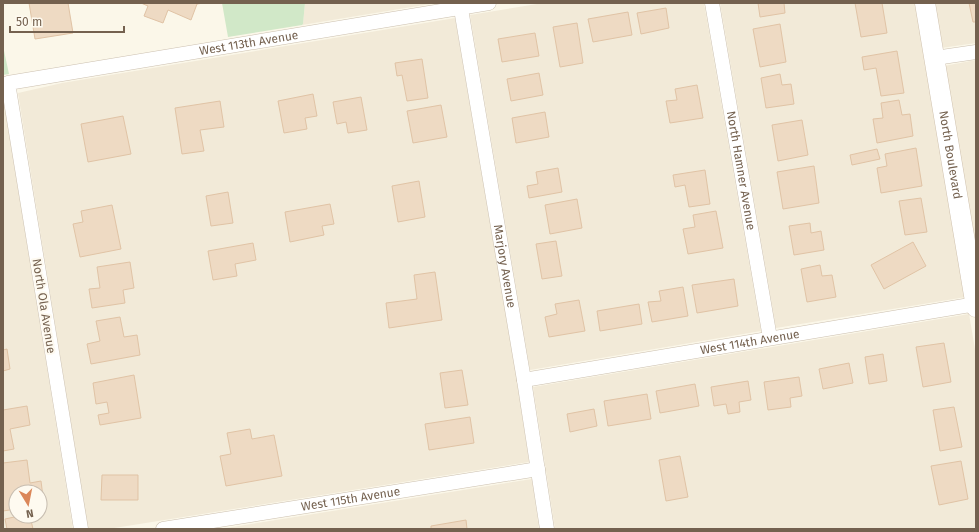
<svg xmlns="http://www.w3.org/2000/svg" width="979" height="532" font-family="'Fira Sans',sans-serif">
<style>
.residential{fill:#f2ead8;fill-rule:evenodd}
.green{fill:#d1e8c8}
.building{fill:#eedac3;stroke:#e0c3a5}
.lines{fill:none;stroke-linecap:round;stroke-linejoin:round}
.street-casing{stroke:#ccc0b0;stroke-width:15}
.secondary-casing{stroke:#cfc1ae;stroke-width:21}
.street{stroke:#fff;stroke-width:14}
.secondary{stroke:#fff;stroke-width:20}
.labels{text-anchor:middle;stroke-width:4;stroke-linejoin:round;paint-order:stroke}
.street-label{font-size:12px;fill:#74614f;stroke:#fefaf0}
</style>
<rect width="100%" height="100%" fill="#fbf7e9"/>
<!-- residential -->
<path class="residential" d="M305,3H436L302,25L303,24Z
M543,3H704L761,331L530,370L470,15Z
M720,3H917L966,297L776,328Z
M933,3H976V43L941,48Z
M455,18L517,381L529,462L108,529H88L18,93L62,83Z
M976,60V258L944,66Z
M3,102H4L73,529H3ZM16,492H40V516H16Z
M969,314L976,355V529H555L533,387Z
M532,479L539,529H220Z"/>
<!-- green -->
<path class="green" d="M222,3H305L303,24L302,25L228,37Z
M3,46L9,74L3,75Z"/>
<!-- building -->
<path class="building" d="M29,3H68L73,33L35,39Z
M141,3H204L197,4L191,20L168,10L163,23L144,16L148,6Z
M758,3H784L785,13L760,17Z
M855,3H882L887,33L861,37Z
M969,3H976V22H973Z
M666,8L669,28L641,34L637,13Z
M628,12L632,35L593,42L588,19Z
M577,23L583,63L560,67L553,27Z
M780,24L786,62L760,67L753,29Z
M535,33L539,56L502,62L498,39Z
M897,51L904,93L881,96L876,68L864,70L862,57Z
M422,59L428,98L407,101L402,75L397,76L395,63Z
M539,73L543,95L511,101L507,79Z
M780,74L782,85L791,84L794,104L766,108L761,78Z
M697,85L703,118L670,123L666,101L677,100L675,89Z
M313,94L317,116L305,118L307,129L284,133L278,101Z
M361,97L367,130L348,133L346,122L337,124L333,102Z
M899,100L902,115L910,114L913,136L877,143L873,119L883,118L881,103Z
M220,101L224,127L200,130L204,151L182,154L175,108Z
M441,105L447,137L413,143L407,111Z
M545,112L549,137L516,143L512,118Z
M123,116L131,154L88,162L81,124Z
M802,120L808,155L778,161L772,125Z
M916,148L922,186L881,193L877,168L887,166L885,154Z
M877,149L880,159L852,165L850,155Z
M814,166L819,203L783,209L777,172Z
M558,168L562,192L529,198L527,186L538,184L536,172Z
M705,170L710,204L689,207L685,185L675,187L673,175Z
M419,181L425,217L398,222L392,186Z
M228,192L233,223L211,226L206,196Z
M921,198L927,232L905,235L899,201Z
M577,199L582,228L550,234L545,205Z
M330,204L334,224L322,226L324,235L290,242L285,212Z
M112,205L121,249L80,257L73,224L83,222L81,211Z
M716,211L723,248L688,254L683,229L695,227L693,215Z
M810,223L811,233L821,231L824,250L794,255L789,226Z
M556,241L562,276L542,279L536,244Z
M913,242L926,266L884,289L871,265Z
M253,243L256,260L235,264L237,276L213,280L208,251Z
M130,262L134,288L123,290L125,303L92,308L89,289L100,288L97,267Z
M820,265L822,276L832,275L836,297L807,302L801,269Z
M435,272L442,320L389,328L386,303L417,299L414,275Z
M734,279L738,306L697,313L692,285Z
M683,287L688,316L652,322L648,302L661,301L659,291Z
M579,300L585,331L549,337L545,317L557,314L555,304Z
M639,304L642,324L600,331L597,311Z
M120,317L124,337L137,335L140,355L91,364L87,344L100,341L96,321Z
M944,343L951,382L923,387L916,347Z
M7,349L10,369L3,371V350Z
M883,354L887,381L869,384L865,357Z
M849,363L853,383L823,389L819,369Z
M462,370L468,405L445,408L440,373Z
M134,375L141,418L100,425L98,415L109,413L107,402L96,404L93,383Z
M799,377L802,396L790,398L791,407L768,410L764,382Z
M748,381L751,400L739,402L740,412L728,414L726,404L714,406L711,387Z
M695,384L699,406L660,413L656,391Z
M647,394L651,419L608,426L604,401Z
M27,406L30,425L10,429L14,449L3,451V410Z
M954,407L962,447L940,451L933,410Z
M594,409L597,426L570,432L567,414Z
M470,417L474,443L429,450L425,424Z
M250,429L252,439L274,435L282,476L226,486L220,456L231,454L227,433Z
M680,456L688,497L666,501L659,460Z
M27,460L30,483L41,481L44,505H40V492H16V509L3,511V463Z
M961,461L968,499L939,505L931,466Z
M102,475H138V500H101Z
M19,516H30L33,529H7L5,519Z
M466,520L467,529H431V526Z"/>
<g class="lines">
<!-- street casing -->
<g class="street-casing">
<g id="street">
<path id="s1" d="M460,3L524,380L547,529"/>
<path id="s2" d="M712,3L770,338"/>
<path d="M935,58L976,52"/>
<path id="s3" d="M524,380L976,304"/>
<path id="s4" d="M81,529L8,83L489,3"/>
<path id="s5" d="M163,529L538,469"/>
</g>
</g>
<!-- secondary casing -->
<g class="secondary-casing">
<g id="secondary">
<path id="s6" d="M925,3L976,307"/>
</g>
</g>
<!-- street -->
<use href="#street" class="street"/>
<!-- secondary -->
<use href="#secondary" class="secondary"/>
</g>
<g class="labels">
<!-- street labels -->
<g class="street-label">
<text dy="4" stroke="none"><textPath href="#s4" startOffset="696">West 113th Avenue</textPath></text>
<text dy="4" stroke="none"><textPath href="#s6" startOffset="154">North Boulevard</textPath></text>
<text dy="4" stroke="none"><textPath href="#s2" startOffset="170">North Hamner Avenue</textPath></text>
<text dy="4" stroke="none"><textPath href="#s1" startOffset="267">Marjory Avenue</textPath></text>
<text transform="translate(44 306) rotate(81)" y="4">North Ola Avenue</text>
<text dy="4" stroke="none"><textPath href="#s3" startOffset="229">West 114th Avenue</textPath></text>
<text dy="4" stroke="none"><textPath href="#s5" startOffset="190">West 115th Avenue</textPath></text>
</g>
</g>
<!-- border -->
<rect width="979" height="532" fill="none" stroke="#74614f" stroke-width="8"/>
<!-- north arrow -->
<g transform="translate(28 504) rotate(170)"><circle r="19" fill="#fefaf0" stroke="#c7bdb0"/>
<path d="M0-3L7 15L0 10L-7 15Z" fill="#db8759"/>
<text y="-6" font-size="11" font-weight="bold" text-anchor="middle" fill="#74614f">N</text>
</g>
<!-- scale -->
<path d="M10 26v6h114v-6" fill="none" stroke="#74614f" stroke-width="2"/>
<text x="16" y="26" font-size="12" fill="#74614f" stroke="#fefaf0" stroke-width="3" paint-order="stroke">50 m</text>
</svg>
